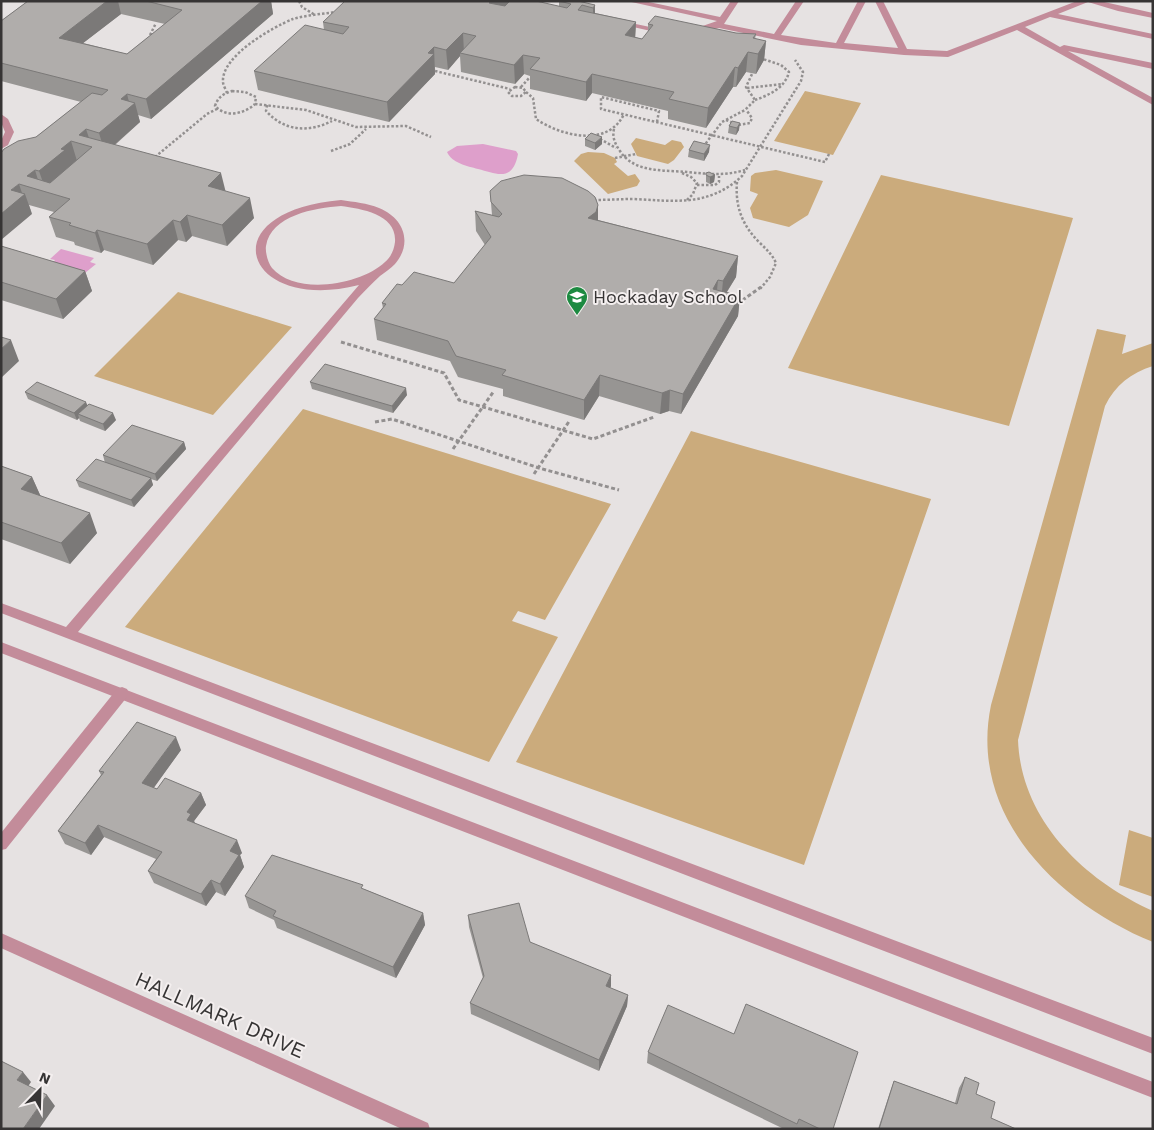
<svg xmlns="http://www.w3.org/2000/svg" width="1154" height="1130" font-family="'Work Sans',sans-serif">
<style>
.green{fill:#cbab7c}
.water{fill:#de9fcb}
.lines{fill:none;stroke-linecap:round;stroke-linejoin:round}
.path-far1{stroke:#939090;stroke-width:2.5;stroke-dasharray:2.5 2;stroke-linecap:butt}
.path{stroke:#939090;stroke-width:3;stroke-dasharray:4 2.5;stroke-linecap:butt}
.service{fill:#c38c9a;fill-rule:evenodd}
.minor{fill:#c38c9a;fill-rule:evenodd}
.wall{fill:#979593;fill-rule:evenodd}
.shaded-wall{fill:#7b7978}
.building{fill:#b0adab;stroke:#7b7978;fill-rule:evenodd}
.labels{text-anchor:middle;stroke-width:4;stroke-linejoin:round;paint-order:stroke}
.poi-label{font-size:18px;fill:#363434;stroke:#f4efef;text-anchor:start}
.near-street-label{font-size:21px;fill:#363434;stroke:#f4efef}
</style>
<rect width="100%" height="100%" fill="#e6e2e2"/>
<!-- green -->
<path class="green" d="M805,91L861,103L833,155L774,141Z
M636,138L665,145L672,140L681,142L684,147L674,160L668,164L637,156L631,144Z
M588,152L604,153L615,158L617,162L614,164L628,176L635,174L640,181L637,186L608,194L574,161L581,154Z
M776,170L823,181L808,215L789,227L753,218L750,208L758,194L750,191L751,176L755,173Z
M881,175L1073,218L1009,426L788,368Z
M178,292L292,327L213,415L94,376Z
M1097,329L1126,335L1122,354L1153,343V366C1131,373 1115,385 1105,406L1018,740C1021,820 1084,880 1153,911V942C1058,903 968,816 991,705Z
M303,409L611,504L545,620L518,611L512,621L558,637L489,762L125,627Z
M691,431L931,499L804,865L516,762Z
M1129,830L1153,838V897L1119,885Z"/>
<!-- water -->
<path class="water" d="M483,144L516,151L518,154C513,182 497,174 478,169C467,166 452,163 447,152L457,146Z
M61,249L94,258L90,262L96,264L85,273L52,264L55,260L50,259Z"/>
<g class="lines">
<!-- path-far1 -->
<path class="path-far1" d="M299,1L302,7L315,15
M152,39L150,35L156,23
M435,71L510,89
M515,87L523,88L526,92L521,96H512L508,92Z
M521,87L530,77
M747,88L782,84
M232,91L245,92L256,97L255,104C244,114 226,118 215,106C218,97 223,94 232,91Z
M526,92L533,98L536,119C561,136 608,148 624,114
M227,93C226,90 223,85 223,82C221,56 273,27 293,19C307,15 322,14 336,12
M755,100C769,95 785,88 789,72L781,65L760,58
M255,104L306,110L356,127L406,126L431,137
M267,105L266,111C284,131 308,133 332,121
M726,120L738,125L750,123L752,118L747,111
M657,122L659,111L601,97V109L825,162L829,154
M614,129C612,137 615,144 620,151C634,173 664,170 687,172C708,174 725,176 745,170
M600,139L616,148
M703,147L722,122L745,110L755,100L746,87L752,74
M331,151L350,144L366,129
M155,157L207,114L217,109
M615,158L636,154
M682,173L691,177L697,183L693,194L686,201
M737,182C735,206 742,225 759,242C766,249 772,254 776,263L770,277L760,289
M697,185H715L719,182V176
M594,200C607,200 620,199 633,199C675,201 709,207 742,176L801,81L803,72L795,60"/>
<!-- path -->
<path class="path" d="M737,304L761,287
M341,342L444,373L459,400L593,439L654,417
M375,422L392,419L539,468L619,490
M453,449L494,391
M534,474L570,420"/>
<!-- service -->
<path class="service" d="M627,1H644L720,17L731,1H739L724,24L774,34L796,1H804L781,35L836,43L858,1H866L844,43L898,48L875,1H883L907,49L947,51L1077,1H1100L1153,13V18L1118,11L1088,2L1058,14L1153,34V39L1050,17L1025,27L1060,47L1064,45L1153,63V69L1068,51L1153,98V105L1017,30L948,57L904,55L801,45L719,28L694,34L690,32L691,30L717,21Z
M617,20L664,30L668,32L664,34L620,24H617Z
M1,114L8,119L14,132L8,145L1,149V141L5,132L1,122Z
M341,200C354,202 367,203 379,208C404,218 413,243 395,264C390,269 385,272 380,276C372,283 365,291 358,298L78,632L1153,1038V1054L1,613V603L66,627L359,285C245,314 207,212 341,200ZM341,206C362,209 397,214 395,242C394,250 391,257 385,262C361,285 296,296 272,268C268,263 265,252 266,246C271,215 315,208 341,206Z
M1,642L1153,1082V1098L1,653Z"/>
<!-- minor -->
<path class="minor" d="M122,687L127,689L129,693L127,697L6,849L1,850V833L117,689Z
M1,933L428,1123L430,1129H402L1,948Z"/>
</g>
<!-- wall -->
<path class="wall" d="M28,1H271L273,14L151,119L138,115L140,122L115,145L225,191L254,218L227,246L192,236L186,242L178,240L153,265L104,250L101,253L75,245L74,242L56,237L49,217L54,212L29,205L32,214L1,153L36,137L81,102L1,81V21ZM121,14L165,24L127,54L83,43Z
M559,1L595,5V13L636,22L635,37L642,39L648,32V24L736,33L756,34L755,39L766,41L764,60L756,74L746,72L736,87H733L706,128L668,119V111L592,93L586,101L530,89V76L524,74L515,84L461,72L460,56L448,70L435,67V74L389,122L258,90L254,71L324,30L323,22L559,6Z
M732,121L739,130L736,135L728,133L729,126Z
M585,139L602,144L595,150L585,146Z
M689,150L709,152L704,161L688,157Z
M706,173L715,175L714,182L710,184L706,182Z
M490,191L598,205V220L738,256L736,277L727,292L740,296L738,316L681,414L669,411L660,414L599,396L584,420L503,396V389L458,377L450,361L377,340L374,319L383,308L382,303L402,285L454,283L485,245L476,231L475,211L492,215Z
M1,246L85,271L92,291L63,319L1,300Z
M310,382L407,395L393,413L312,389Z
M25,392L87,405L116,420L105,431L80,421L79,418L77,420L28,399Z
M184,442L186,449L157,481L151,479L153,485L134,507L79,487L76,480L105,463L103,455Z
M1,466L32,477L40,495L97,533L70,564L1,539Z
M181,750L153,788L157,789L201,793L206,805L194,821L195,823L242,853L240,855L244,867L225,896L216,892L206,906L154,883L148,871L156,859L104,837L91,855L65,844L58,831L101,775L99,771Z
M364,889L423,913L425,925L396,978L277,928L274,920L249,908L245,896Z
M468,915L530,942L611,986L610,988L628,995L627,1006L599,1071L471,1014L470,1003L483,978L469,927Z
M648,1052L833,1129H784L647,1063Z
M965,1077L991,1118L1016,1129H878L890,1092L894,1081L955,1103L959,1088Z"/>
<!-- shaded-wall -->
<path class="shaded-wall" d="M107,1H118L121,14L65,57L59,38Z
M255,1H271L273,14L151,119L146,99Z
M491,1H510L490,22L489,3Z
M595,5V24L593,27V8Z
M636,22L635,41L625,35Z
M463,33L464,53H460V56L448,70L446,50Z
M766,41L764,60L756,74L758,54Z
M434,47L435,74L389,122L387,102Z
M748,52L746,72L736,87L738,68Z
M523,55L524,74L515,84L514,65Z
M735,67L733,87L706,128L708,108Z
M592,74V93L586,101V82Z
M127,94L130,106L135,103L140,122L105,153L99,133L121,99Z
M740,123L739,130L736,135L737,128Z
M86,129L92,147L79,135Z
M602,137V144L595,150V143Z
M71,141L77,161L46,191L39,171L61,149Z
M710,145L709,152L704,161V154Z
M35,170L41,190L27,176Z
M221,173L226,193L208,186Z
M715,175L714,182L710,184V177Z
M19,184L23,196L25,194L32,214L1,240V214L11,190Z
M250,198L254,218L227,246L222,225Z
M598,205V225L588,218Z
M187,215L192,236L186,242L180,222Z
M173,220L178,240L153,265L147,244Z
M97,230L104,250L101,253L95,233Z
M738,256L736,277L721,301L723,281Z
M85,271L92,291L63,319L56,299Z
M718,280L716,300L713,289Z
M740,296L738,316L681,414L683,394Z
M11,340L19,361L1,378V349Z
M600,375L599,396L584,420V400Z
M406,388L407,395L393,413L392,406Z
M670,390L669,411L660,414L662,393Z
M86,402L89,409L78,414L79,418L77,420L74,413Z
M113,413L116,420L105,431L103,424Z
M184,442L186,449L157,481L155,474Z
M32,477L41,497L21,489Z
M151,478L153,485L134,507L131,500Z
M90,513L97,533L70,564L61,543Z
M176,737L181,750L148,796L142,783Z
M201,793L206,805L194,821L196,826L187,820V812Z
M98,825L104,837L91,855L85,843Z
M237,840L242,853L240,855L244,867L225,896L220,884L230,851Z
M211,880L216,892L206,906L201,894Z
M423,913L425,925L396,978L393,967Z
M611,975V986L606,998V986Z
M628,995L627,1006L599,1071V1060Z
M23,1072L31,1082L25,1091L17,1080Z
M47,1095L55,1106L39,1129H23Z"/>
<!-- building -->
<path class="building" d="M28,1H107L59,38L127,54L182,10L146,1H262L146,99L127,94L121,99L135,103L99,133L86,129L79,135L221,173L208,186L250,198L222,225L187,215L180,222L173,220L147,244L97,230L95,233L69,225L71,223L49,217L70,199L19,184L11,190L25,194L1,214V153L4,149L18,141L36,137L92,93L102,95L108,90L1,63V21ZM71,141L92,147L50,183L27,176L35,170L39,171L65,150L61,149Z
M345,1H491L489,3L505,6L510,1H536L567,8L571,4L559,1H578L595,5L593,8L582,5L578,10L636,22L625,35L642,39L653,25L648,24L655,16L736,33L756,34L753,38L766,41L758,54L748,52L738,68L735,67L708,108L669,99L674,92L592,74L586,82L530,69L540,58L523,55L514,65L460,53L476,36L463,33L446,50L434,47L428,53L434,54L387,102L254,71L305,25L343,34L349,27L323,22Z
M732,121L740,123L737,128L729,126Z
M591,133L602,137L595,143L585,139Z
M694,141L710,145L704,154L689,150Z
M709,172L715,175L710,177L706,175V173Z
M524,175L562,178L588,191L595,197L598,205L596,212L588,218L738,256L723,281L718,280L713,289L740,296L683,394L670,390L662,393L600,375L584,400L502,375L506,370L456,356L448,341L374,319L386,304L382,303L397,284L402,285L414,272L454,283L491,237L475,211L499,217L502,214L491,202L490,191L501,181Z
M1,246L85,271L56,299L1,282Z
M1,337L11,340L1,349Z
M325,364L406,388L392,406L310,382Z
M37,382L86,402L74,413L25,392Z
M89,404L113,413L103,424L78,414Z
M132,425L184,442L155,474L103,455Z
M96,459L151,478L131,500L76,480Z
M1,466L32,477L21,489L90,513L61,543L1,522Z
M137,722L176,737L142,783L157,789L165,778L201,793L187,812L191,814L187,820L237,840L230,851L239,855L220,884L211,880L201,894L148,871L162,852L98,825L85,843L58,831L104,772L99,771Z
M272,855L363,885L361,888L423,913L393,967L273,916L276,911L245,896Z
M519,903L530,942L611,975L606,986L628,995L599,1060L470,1003L484,976L468,915Z
M746,1004L858,1052L833,1129H820L799,1119L797,1124L648,1052L668,1005L734,1034Z
M1,1061L23,1072L17,1080L47,1095L23,1129H1Z
M965,1077L979,1083L976,1094L995,1102L991,1118L1016,1129H879L894,1081L957,1104Z"/>
<!-- icons -->
<defs>
<g id="school-pin" transform="scale(1.125)"><path d="M0 17L-7.5 6A9.5 9.5 0 1 1 7.5 6Z" fill="#1d8a41" stroke="#f4efef"/><path d="M0-5L7-2L0 1L-7-2ZM-4 1L0 2.5L4 1V4Q0 6-4 4Z" fill="#fff"/></g>
</defs>
<g fill-rule="evenodd">
<use href="#school-pin" x="577" y="297"/>
</g>
<g class="labels">
<!-- poi labels -->
<g class="poi-label">
<text x="593" y="303">Hockaday School</text>
</g>
<!-- near-street labels -->
<g class="near-street-label">
<text transform="translate(220 1015) rotate(24)" y="7">HALLMARK DRIVE</text>
</g>
</g>
<!-- border -->
<rect width="1154" height="1130" fill="none" stroke="#363434" stroke-width="5"/>
<!-- north arrow -->
<g transform="translate(40 1090) rotate(23)" stroke="#f4efef" stroke-width="4" paint-order="stroke">
<path d="M0-4L9 19L0 12L-9 19Z" fill="#363434"/>
<text y="-8" font-size="14" font-weight="bold" text-anchor="middle" fill="#363434">N</text>
</g>
</svg>
